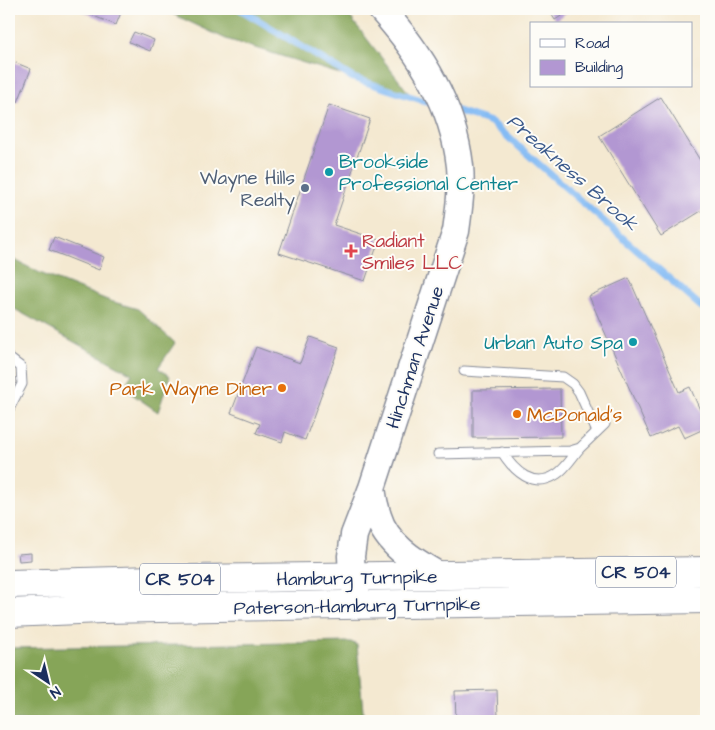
<svg xmlns="http://www.w3.org/2000/svg" width="715" height="730" font-family="'Architects Daughter',sans-serif">
<style>
.forest{fill:#86a559;stroke:#506a5c}
.lines{fill:none;stroke-linecap:round;stroke-linejoin:round}
.stream{stroke:#84bbf4;stroke-width:7}
.building{fill:#b297d2}
.lane-casing{stroke:#888c98;stroke-width:11}
.secondary-casing{stroke:#888c98;stroke-width:29}
.primary-casing{stroke:#888c98;stroke-width:30}
.lane{stroke:#fff;stroke-width:9}
.secondary{stroke:#fff;stroke-width:26}
.primary{stroke:#fff;stroke-width:28}
.culture-dot{fill:#0f9aa8;stroke:#fdfcf7;stroke-width:2}
.service-dot{fill:#5c6f8a;stroke:#fdfcf7;stroke-width:2}
.health-dot{fill:#e0444e;stroke:#fdfcf7;stroke-width:2}
.food-dot{fill:#e8710a;stroke:#fdfcf7;stroke-width:2}
.labels{text-anchor:middle;stroke-width:4;stroke-linejoin:round;paint-order:stroke}
.shield{fill:#fdfcf7;stroke:#5f6c8c;stroke-width:1}
.shield-label{font-size:18px;font-weight:bold;fill:#1b2f5e}
.culture-label{font-size:19px;fill:#0d838f;stroke:#fdfcf7;text-anchor:start}
.service-label{font-size:19px;fill:#4e5e75;stroke:#fdfcf7;text-anchor:end}
.health-label{font-size:19px;fill:#be3a42;stroke:#fdfcf7;text-anchor:start}
.street-label{font-size:19px;fill:#1b2f5e;stroke:#fdfcf7}
.food-label{font-size:19px;fill:#c56008;stroke:#fdfcf7;text-anchor:end}
.water-label{font-size:20px;font-style:italic;fill:#3a598b;stroke:#fdfcf7}
</style>
<rect width="100%" height="100%" fill="#fdfcf7"/>
<filter id="ink" filterUnits="userSpaceOnUse"><feTurbulence type="fractalNoise" baseFrequency=".02" numOctaves="2"/><feDisplacementMap in="SourceGraphic" scale="10" xChannelSelector="R" yChannelSelector="G"/><feConvolveMatrix kernelMatrix="1 2 1 2 8 2 1 2 1" color-interpolation-filters="sRGB"/></filter>
<filter id="wash" filterUnits="userSpaceOnUse"><feTurbulence type="fractalNoise" baseFrequency=".0096" numOctaves="4" result="noise"/><feDisplacementMap in="SourceGraphic" scale="20" xChannelSelector="R" yChannelSelector="G"/><feGaussianBlur stdDeviation="1.12" result="paint"/><feColorMatrix in="noise" values="0 0 0 0 0 0 0 0 0 0 0 0 0 0 0 0 0 1.4 0 .05"/><feComposite in="paint" operator="in"/></filter>
<g filter="url(#wash)">
<rect width="100%" height="100%" fill="#f4e9d1"/>
<!-- forest -->
<path class="forest" d="M162,9H344L411,96L226,39Z
M9,257L40,273L110,301L138,309L175,343L158,368L170,376L158,412L123,388L132,374L9,306Z
M351,642L357,645L364,721H9V648Z"/>
<g class="lines">
<!-- stream -->
<path class="stream" d="M240,9L353,78L437,105
M452,109L491,122L706,311"/>
</g>
<g id="blocks">
<!-- building -->
<path class="building" d="M76,9H118L122,10L116,25Z
M548,9H572L555,20Z
M134,32L154,40L150,51L129,42Z
M9,60L31,69L18,102L9,98Z
M661,97L706,170V208L661,236L599,136Z
M329,105L370,119L334,225L379,240L365,281L279,253Z
M54,237L104,257L99,270L49,250Z
M629,278L679,392L690,387L706,424V428L684,438L678,426L651,438L589,296Z
M310,337L339,347L305,440L285,432L282,442L256,433L260,424L231,413L256,347L300,363Z
M560,389L561,437L473,438V390Z
M31,553V560L19,561L18,554Z
M497,690L498,717L503,719V721H456L455,691Z"/>
</g>
</g>
<g filter="url(#ink)">
<use href="#blocks" fill-opacity="0" stroke="#888c98" stroke-width="1"/>
<g class="lines">
<!-- lane casing -->
<g class="lane-casing">
<path id="lane" d="M9,358L21,367L22,384L9,409
M464,371L563,377L573,384L579,392L597,432
M502,452C514,471 533,490 557,474C566,468 573,456 580,448
M438,454L570,451L580,448L605,424"/>
</g>
<!-- secondary casing -->
<g class="secondary-casing">
<path id="secondary" d="M372,488C373,497 375,507 378,516C386,544 414,561 438,575
M358,598L352,577L351,556L354,535L372,488L456,231C459,209 462,188 460,166C453,104 421,54 381,9"/>
</g>
<!-- primary casing -->
<g class="primary-casing">
<path id="primary" d="M9,584L191,579L706,571
M9,613L101,609L706,599"/>
</g>
<!-- lane -->
<use href="#lane" class="lane"/>
<!-- secondary -->
<use href="#secondary" class="secondary"/>
<!-- primary -->
<use href="#primary" class="primary"/>
</g>
</g>
<!-- markers -->
<g class="culture-dot">
<circle cx="329" cy="172" r="5"/>
<circle cx="633" cy="342" r="5"/>
</g>
<circle class="service-dot" cx="305" cy="188" r="5"/>
<path class="health-dot" d="M348.5 243.5h5v5h5v5h-5v5h-5v-5h-5v-5h5z"/>
<g class="food-dot">
<circle cx="282" cy="388" r="5"/>
<circle cx="517" cy="414" r="5"/>
</g>
<g class="labels">
<!-- shield labels -->
<g class="shield">
<rect x="596" y="556.5" width="80" height="31" rx="4"/>
<rect x="140" y="563.5" width="80" height="31" rx="4"/>
</g>
<g class="shield-label">
<text x="636" y="578">CR 504</text>
<text x="180" y="585">CR 504</text>
</g>
<!-- culture labels -->
<g class="culture-label">
<text x="339" y="168">Brookside<tspan x="339" dy="22">Professional Center</tspan></text>
<text x="623" y="349" text-anchor="end">Urban Auto Spa</text>
</g>
<!-- service labels -->
<g class="service-label">
<text x="295" y="184">Wayne Hills<tspan x="295" dy="22">Realty</tspan></text>
</g>
<!-- health labels -->
<g class="health-label">
<text x="362" y="247">Radiant<tspan x="362" dy="22">Smiles LLC</tspan></text>
</g>
<!-- street labels -->
<g class="street-label">
<text transform="translate(414 357) rotate(-72)" y="7">Hinchman Avenue</text>
<text transform="translate(357 577) rotate(-1)" y="7">Hamburg Turnpike</text>
<text transform="translate(357 605) rotate(-1)" y="7">Paterson-Hamburg Turnpike</text>
</g>
<!-- food labels -->
<g class="food-label">
<text x="272" y="395">Park Wayne Diner</text>
<text x="527" y="421" text-anchor="start">McDonald's</text>
</g>
<!-- water labels -->
<g class="water-label">
<text transform="translate(573 172) rotate(41)" y="7">Preakness Brook</text>
</g>
</g>
<!-- margin -->
<rect width="715" height="730" fill="none" stroke="#fdfcf7" stroke-width="30"/>
<!-- legend -->
<rect x="530" y="22" width="162" height="65" fill="#fdfcf7" stroke="#a3aaba"/>
<rect x="540" y="39" width="25" height="8" fill="#ffffff" stroke="#a3aaba"/>
<text x="575" y="48" font-size="15" fill="#1b2f5e">Road</text>
<rect x="540" y="60" width="25" height="15" fill="#b297d2" stroke="#a3aaba"/>
<text x="575" y="72" font-size="15" fill="#1b2f5e">Building</text>
<!-- north arrow -->
<g transform="translate(48 682) rotate(145)" stroke="#fdfcf7" stroke-width="4" paint-order="stroke">
<path d="M0-4L9 19L0 12L-9 19Z" fill="#1b2f5e"/>
<text y="-8" font-size="14" font-weight="bold" text-anchor="middle" fill="#1b2f5e">N</text>
</g>
</svg>
